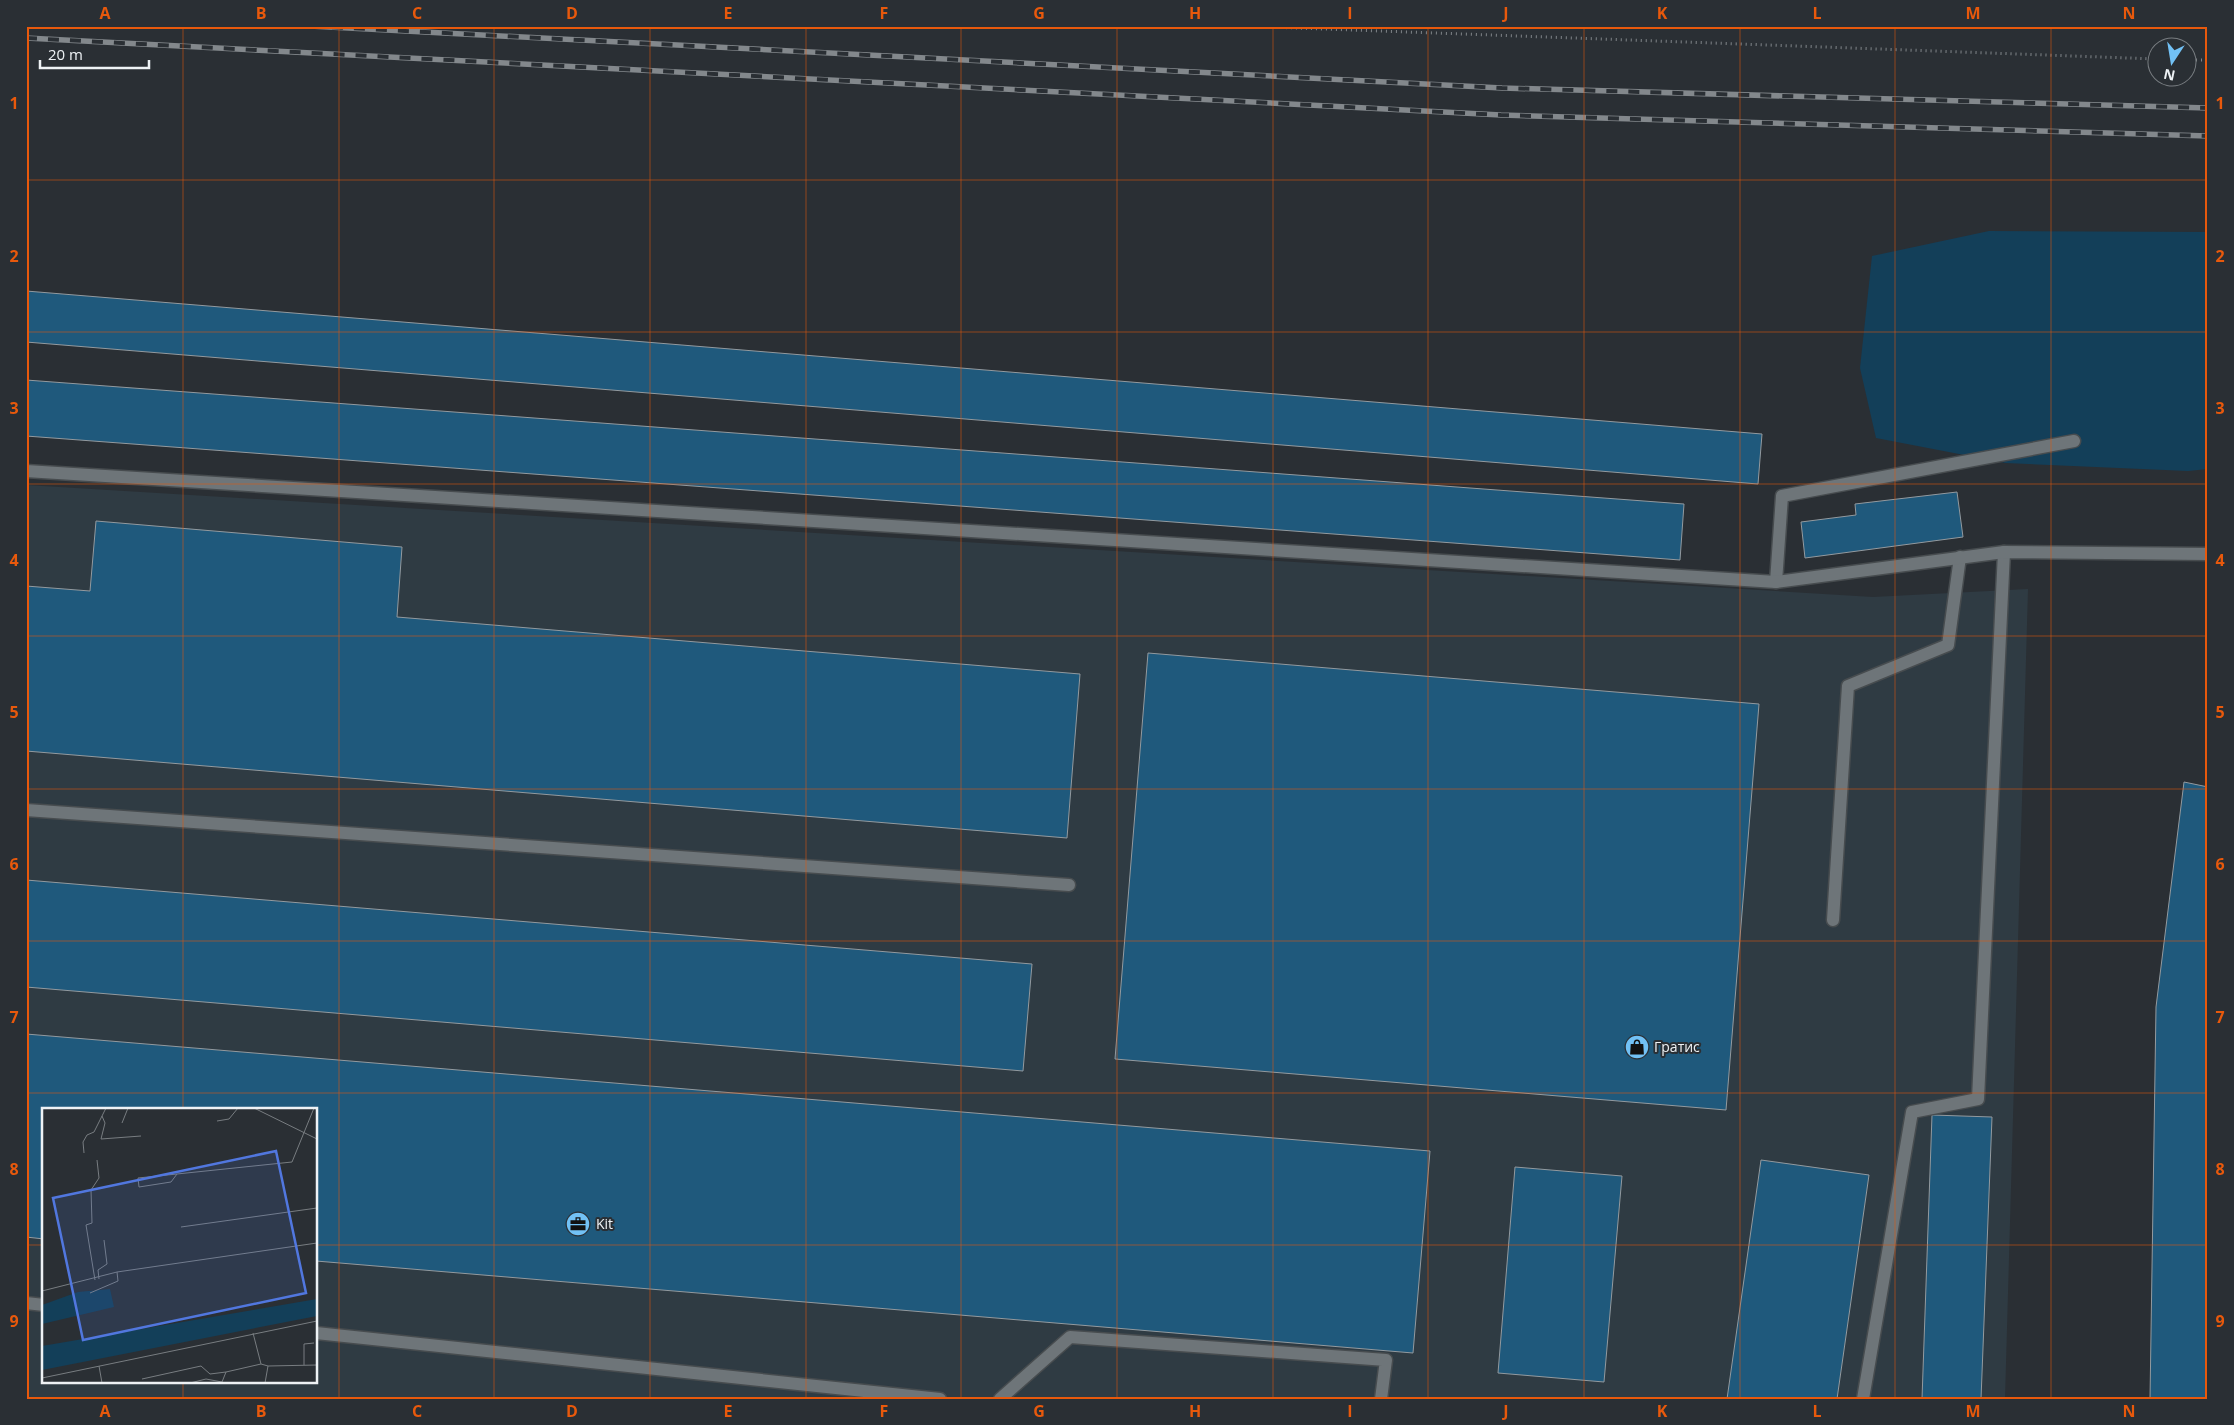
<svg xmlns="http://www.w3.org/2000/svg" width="2234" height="1425" font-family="'Open Sans',sans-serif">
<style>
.built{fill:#2f3b43;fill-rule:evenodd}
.green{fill:#133f59}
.building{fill:#1f597c;stroke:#939a9f}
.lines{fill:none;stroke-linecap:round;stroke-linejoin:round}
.lane-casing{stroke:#474c4f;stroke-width:15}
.street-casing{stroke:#474c4f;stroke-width:15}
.path{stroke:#81868a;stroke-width:3;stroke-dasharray:1 4;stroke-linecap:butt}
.lane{stroke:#6e7579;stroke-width:12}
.street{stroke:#6e7579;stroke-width:12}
.rail-casing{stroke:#83888c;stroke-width:5.5}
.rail{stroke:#2a2f34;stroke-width:4;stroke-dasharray:11;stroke-linecap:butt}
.grid{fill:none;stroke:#e8590c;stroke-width:1;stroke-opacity:0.55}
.labels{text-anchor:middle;stroke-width:4;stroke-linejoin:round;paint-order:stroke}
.poi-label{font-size:14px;fill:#eef2f5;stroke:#2a2f34;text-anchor:start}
.inset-road{fill:none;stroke:#787d81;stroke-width:1}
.view{fill:#5177df;fill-opacity:0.15;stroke:#5177df;stroke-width:2.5}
.inset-edge{fill:none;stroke:#eef2f5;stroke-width:2.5}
.neatline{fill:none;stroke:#e8590c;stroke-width:2}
.grid-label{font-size:16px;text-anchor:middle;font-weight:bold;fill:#e8590c}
</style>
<rect width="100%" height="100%" fill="#2a2f34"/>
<!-- built -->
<path class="built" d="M26,485L1873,597L2028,589L2005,1399H26ZM44,1109H316V1381H44Z"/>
<!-- green -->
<path class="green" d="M1989,231L2208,232V469L2188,471L2006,463L1876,438L1860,368L1872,256Z"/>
<!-- building -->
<path class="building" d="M26,291L1762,434L1758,484L26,342Z
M26,380L1684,504L1680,560L26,436Z
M1957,492L1963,537L1805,558L1801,522L1856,515L1855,504Z
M96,521L402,547L397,617L1080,674L1067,838L26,751V586L90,591Z
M1148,653L1759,704L1726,1110L1115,1059Z
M2184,782L2208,787V1399H2150L2156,1007Z
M26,880L1032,964L1023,1071L26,987Z
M26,1034L1430,1151L1413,1353L316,1261V1109H44V1239L26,1237Z
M1932,1115L1992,1117L1981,1399H1922Z
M1761,1160L1869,1175L1837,1399H1727Z
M1515,1167L1622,1176L1604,1382L1498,1373Z"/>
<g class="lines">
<!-- lane casing -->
<g class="lane-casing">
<path id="lane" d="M1776,582L1782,496L2074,441
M26,810L1069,885
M1833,920L1848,686L1948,645L1960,557
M26,1303L44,1305
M316,1333L940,1399
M1000,1399L1070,1337L1386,1360L1381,1399
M1863,1399L1912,1112L1978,1099L2004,552"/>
</g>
<!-- street casing -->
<g class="street-casing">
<path id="street" d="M26,471L1776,582L2004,552L2208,554"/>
</g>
<!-- path -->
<path class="path" d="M1241,26L2156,59
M2186,60H2208"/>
<!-- lane -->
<use href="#lane" class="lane"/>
<!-- street -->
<use href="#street" class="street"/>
<!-- rail casing -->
<g class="rail-casing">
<path id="rail" d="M310,26L1502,88L2208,108
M26,38L1501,115L2208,136"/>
</g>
<!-- rail -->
<use href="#rail" class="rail"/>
</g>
<!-- grid -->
<path class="grid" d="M183,26V1109M339,26V1399M494,26V1399M650,26V1399M806,26V1399M961,26V1399M1117,26V1399M1273,26V1399M1428,26V1399M1584,26V1399M1740,26V1399M1895,26V1399M2051,26V1399M26,180H2208M26,332H2208M26,484H2208M26,636H2208M26,789H2208M26,941H2208M26,1093H2208M26,1245H44M316,1245H2208M183,1381V1399"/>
<!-- icons -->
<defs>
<g id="shop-disc" transform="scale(1.25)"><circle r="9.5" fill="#72c1f5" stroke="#2a2f34"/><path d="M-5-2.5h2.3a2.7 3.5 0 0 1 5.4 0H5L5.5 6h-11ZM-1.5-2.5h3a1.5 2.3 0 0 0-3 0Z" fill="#111"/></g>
<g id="office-disc" transform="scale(1.25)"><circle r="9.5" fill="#72c1f5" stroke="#2a2f34"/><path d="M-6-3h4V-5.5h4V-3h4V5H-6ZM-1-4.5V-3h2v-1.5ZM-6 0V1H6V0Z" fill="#111"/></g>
</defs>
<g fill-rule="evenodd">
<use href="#shop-disc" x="1637" y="1047"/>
<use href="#office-disc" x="578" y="1224"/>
</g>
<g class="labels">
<!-- poi labels -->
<g class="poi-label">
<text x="1654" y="1052">Гратис</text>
<text x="596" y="1229">Kit</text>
</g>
</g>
<!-- overview -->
<g transform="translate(42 1108)">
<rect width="275" height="275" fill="#2a2f34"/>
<path d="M68,181L72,199L0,216V197L36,184ZM275,191V208L0,262V238Z" fill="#133f59"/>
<path class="inset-road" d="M212,0L275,31M60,8L63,15L59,31L99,28M175,13L187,11L196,0M80,15L86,0M42,45L41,34L45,27L52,24L64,0M135,66L129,74L97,79L96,70L135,66L250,54L272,0M139,119L275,100M57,171L56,162L65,156L62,132M53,172L44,117L50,115L49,82L57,70L55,52M0,183L75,164L275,135M48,185L76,173L75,164M211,225L219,256L226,258L223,275M262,257V236L272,235M57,258L60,275M226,258L275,257M0,270L275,213M100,271L159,258L168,266L184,264M148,275L164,271L180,274L184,264L219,256"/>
<path class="view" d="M234,43L264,185L41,232L11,90Z"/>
<rect width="275" height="275" class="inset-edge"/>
</g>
<!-- border -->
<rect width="2234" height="1425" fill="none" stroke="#2a2f34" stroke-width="55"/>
<!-- north arrow -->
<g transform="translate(2172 62) rotate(192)"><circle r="24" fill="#2a2f34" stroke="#787d81"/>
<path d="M0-4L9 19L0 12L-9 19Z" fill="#72c1f5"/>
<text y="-8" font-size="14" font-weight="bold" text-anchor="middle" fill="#eef2f5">N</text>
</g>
<!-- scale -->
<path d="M40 60v8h109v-8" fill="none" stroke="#eef2f5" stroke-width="2.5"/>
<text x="48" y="60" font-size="15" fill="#eef2f5" stroke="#2a2f34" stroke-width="4" paint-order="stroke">20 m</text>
<rect x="28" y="28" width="2178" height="1370" class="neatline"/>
<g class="grid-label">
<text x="105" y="19">A</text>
<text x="261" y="19">B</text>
<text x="417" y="19">C</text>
<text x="572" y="19">D</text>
<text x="728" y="19">E</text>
<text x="884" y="19">F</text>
<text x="1039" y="19">G</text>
<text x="1195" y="19">H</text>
<text x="1350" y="19">I</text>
<text x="1506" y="19">J</text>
<text x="1662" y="19">K</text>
<text x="1817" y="19">L</text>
<text x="1973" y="19">M</text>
<text x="2129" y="19">N</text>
<text x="14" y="109">1</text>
<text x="2220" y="109">1</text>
<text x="14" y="262">2</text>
<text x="2220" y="262">2</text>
<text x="14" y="414">3</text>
<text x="2220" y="414">3</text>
<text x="14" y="566">4</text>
<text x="2220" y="566">4</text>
<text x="14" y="718">5</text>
<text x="2220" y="718">5</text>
<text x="14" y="870">6</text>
<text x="2220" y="870">6</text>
<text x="14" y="1023">7</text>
<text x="2220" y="1023">7</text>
<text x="14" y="1175">8</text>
<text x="2220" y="1175">8</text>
<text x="14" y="1327">9</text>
<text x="2220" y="1327">9</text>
<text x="105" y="1417">A</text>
<text x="261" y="1417">B</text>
<text x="417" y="1417">C</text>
<text x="572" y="1417">D</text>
<text x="728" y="1417">E</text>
<text x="884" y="1417">F</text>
<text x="1039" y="1417">G</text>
<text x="1195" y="1417">H</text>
<text x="1350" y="1417">I</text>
<text x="1506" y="1417">J</text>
<text x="1662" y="1417">K</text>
<text x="1817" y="1417">L</text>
<text x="1973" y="1417">M</text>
<text x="2129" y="1417">N</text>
</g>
</svg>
